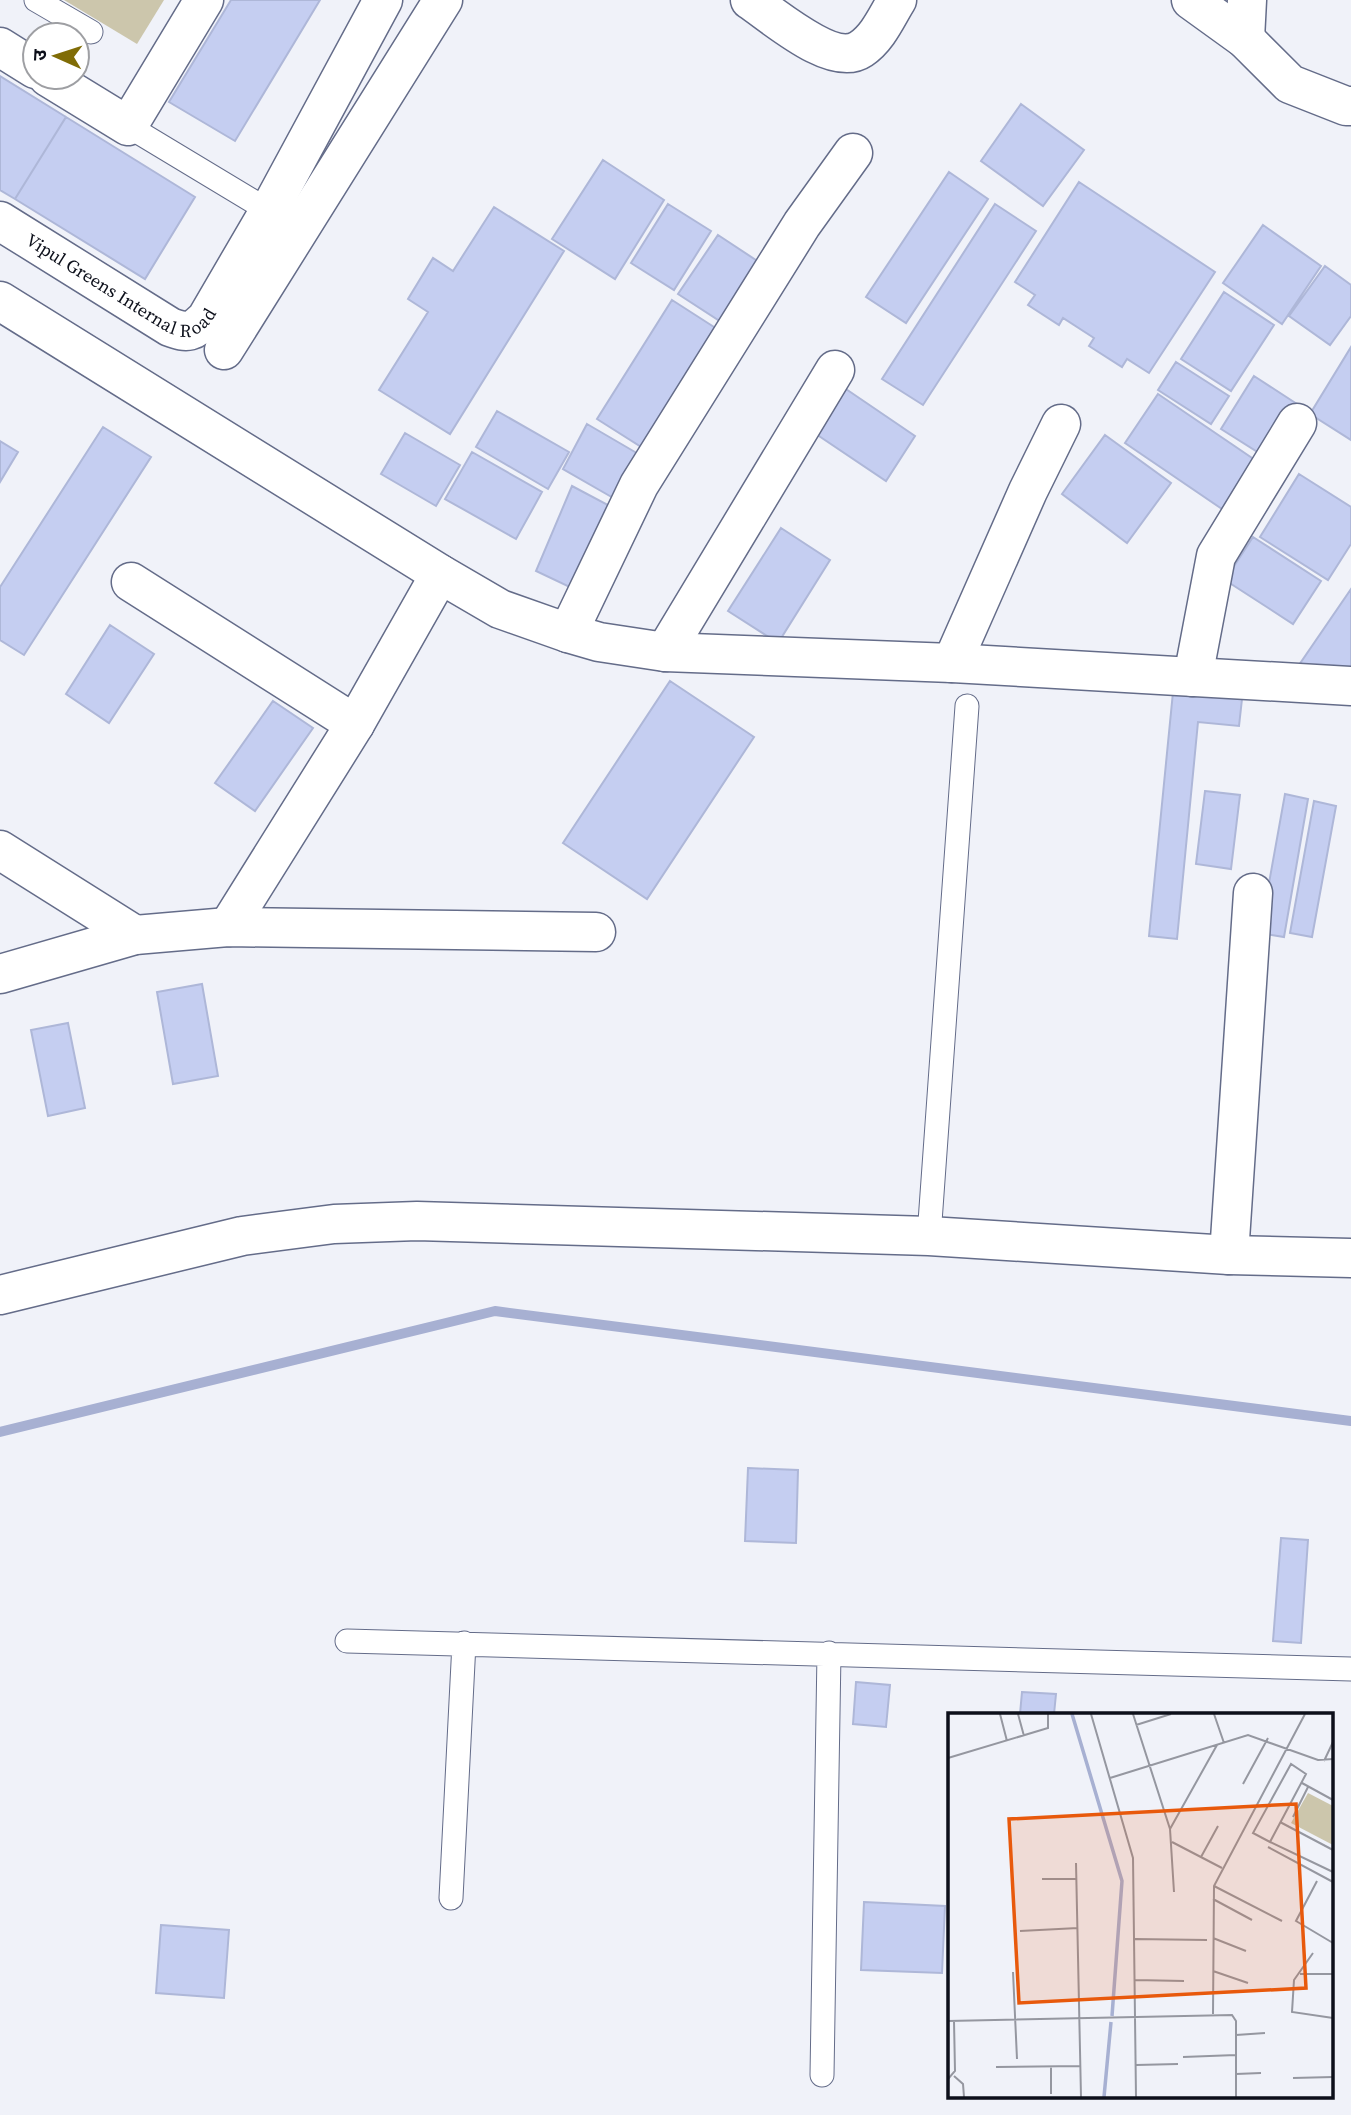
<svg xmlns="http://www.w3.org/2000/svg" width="1351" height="2115" font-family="'Source Serif 4','Noto Sans Devanagari',serif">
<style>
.green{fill:#ccc6ac}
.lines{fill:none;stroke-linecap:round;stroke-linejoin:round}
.stream{stroke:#a7b0d2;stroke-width:10}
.building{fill:#c5cef1;stroke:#aeb7d8;stroke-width:2}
.lane-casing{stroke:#646c89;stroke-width:25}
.street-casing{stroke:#646c89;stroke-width:41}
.lane{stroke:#fff;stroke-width:23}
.street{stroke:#fff;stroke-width:38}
.labels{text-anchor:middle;stroke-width:6;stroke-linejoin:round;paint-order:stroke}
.street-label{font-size:18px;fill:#0c0f1a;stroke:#fff}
.inset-river{fill:none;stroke:#a7b0d2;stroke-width:3.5}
.inset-road{fill:none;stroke:#9597a0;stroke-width:2}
.view{fill:#e8590c;fill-opacity:0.15;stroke:#e8590c;stroke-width:3.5}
.inset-edge{fill:none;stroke:#0c0f1a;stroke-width:3.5}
</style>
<rect width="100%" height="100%" fill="#f0f2f9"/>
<!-- green -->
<path class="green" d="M64,0H164L137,44Z"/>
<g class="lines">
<!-- stream -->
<path class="stream" d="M0,1432L495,1311L1351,1421"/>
</g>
<!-- building -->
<path class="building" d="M231,0H320L235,141L169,102Z
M0,76L66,117L15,199L0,190Z
M1021,104L1084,150L1043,206L981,161Z
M66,117L195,197L145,279L15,199Z
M603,160L664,200L615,279L552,239Z
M949,172L988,199L906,323L866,297Z
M1079,182L1215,272L1149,373L1127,359L1122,367L1089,346L1094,338L1063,318L1059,325L1028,305L1035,295L1015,282Z
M668,204L711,231L674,290L631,263Z
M995,204L1036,231L923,405L882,379Z
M494,207L564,251L450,434L379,390L428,312L408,299L433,258L453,271Z
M1263,225L1321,266L1282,324L1223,283Z
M718,235L768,268L729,327L678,294Z
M1325,266L1351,285V316L1330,345L1289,316Z
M1224,292L1274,325L1231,391L1181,359Z
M672,300L728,336L654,455L597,419Z
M1351,347V440L1310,414Z
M1176,362L1229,396L1211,424L1158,390Z
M1254,376L1297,404L1264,456L1221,429Z
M843,387L915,436L886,481L813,432Z
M1158,394L1255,460L1222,509L1125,443Z
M497,411L569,452L548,489L476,447Z
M587,424L647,459L622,503L563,469Z
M103,427L151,457L24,655L0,640V587Z
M405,433L460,465L436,506L381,474Z
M1105,435L1171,483L1127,543L1062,494Z
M0,441L18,452L0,482Z
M472,452L542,492L516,539L445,499Z
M1299,474L1351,507V544L1328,580L1260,537Z
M572,486L621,512L576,590L536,571Z
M781,528L830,560L778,643L728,611Z
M1253,537L1321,581L1293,624L1225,580Z
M1351,589V671L1299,665Z
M110,625L154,654L109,723L66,694Z
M670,681L754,737L647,899L563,843Z
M1173,692L1242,699L1239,726L1198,722L1177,939L1149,936Z
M273,701L313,728L255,811L215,783Z
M1205,791L1240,795L1231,869L1196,864Z
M1285,794L1308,799L1284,937L1260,933Z
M1314,801L1336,806L1312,937L1290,933Z
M202,984L218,1076L173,1084L157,992Z
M68,1023L85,1108L48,1116L31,1030Z
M748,1468L798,1470L796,1543L745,1541Z
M1281,1538L1308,1540L1301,1643L1273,1641Z
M856,1682L890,1685L886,1727L853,1724Z
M1022,1692L1056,1694L1054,1714H1020Z
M864,1902L945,1906L942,1973L861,1970Z
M161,1925L229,1930L224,1998L156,1993Z"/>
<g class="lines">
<!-- lane casing -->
<g class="lane-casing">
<path id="lane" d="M36,0L91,32
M128,126L269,211
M929,1236L967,706
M347,1641L1351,1669
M451,1898L464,1643
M822,2075L829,1653"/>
</g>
<!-- street casing -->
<g class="street-casing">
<g id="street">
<path d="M750,0C774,16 833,68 861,49C878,38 887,16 897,0"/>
<path d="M1191,0L1245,39L1290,84L1346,106H1351"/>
<path d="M1245,39L1247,0"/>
<path d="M0,47L35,69"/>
<path d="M48,77L128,126L204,0"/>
<path id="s1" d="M0,221L170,327C189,334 192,332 206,319L269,211L383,0"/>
<path d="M0,301L440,574L500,609L568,633L599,642L665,652L952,663L1351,686"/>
<path d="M224,350L443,0"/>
<path d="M131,582L355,724"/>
<path d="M568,633L639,485L802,224L853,153"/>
<path d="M665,652L835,370"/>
<path d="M952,663L1028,491L1061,424"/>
<path d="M1193,677L1216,556L1297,423"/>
<path d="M0,850L135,935"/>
<path d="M228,927L355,724L440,574"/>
<path d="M0,974L135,935L228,927L596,932"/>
<path d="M1229,1255L1253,893"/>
<path d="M0,1295L242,1236L334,1224L417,1221L929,1236L1229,1255L1351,1258"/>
</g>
</g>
<!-- lane -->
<use href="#lane" class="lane"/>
<!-- street -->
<use href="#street" class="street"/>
</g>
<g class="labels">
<!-- street labels -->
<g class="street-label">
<text dy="6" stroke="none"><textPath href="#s1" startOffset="142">Vipul Greens Internal Road</textPath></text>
</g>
</g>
<!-- overview -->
<g transform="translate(948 1713)">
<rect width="385" height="385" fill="#f0f2f9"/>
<path d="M360,80L385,93V132L343,110Z" fill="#ccc6ac"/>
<path class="inset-river" d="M124,1L174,168L164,303M156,384L163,309"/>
<path class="inset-road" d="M52,1L59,28M70,1L76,23M143,1L185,145L188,384M185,1L222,116L226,179M266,1L276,30M188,12L223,1M0,45L100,15V1M376,48L385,29M162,65L300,22L370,47L385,46M354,70L385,87M295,71L320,25M345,104L360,74M332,109L385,137M222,116L269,32M224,129L274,155M322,129L358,61L343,51L305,120L322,129L385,159M320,134L385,169M253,144L270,113M128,150L133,384M94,166H129M369,168L348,208L385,230M266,173L334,208M265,186L304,207M72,218L130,215M265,225L298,238M187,226L259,227M365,240L346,267L344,299L385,305M265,258L300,270M65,259L69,346M352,261H385M187,267L236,268M265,301L266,173L357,1M0,308L284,302L288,308V384M288,322L317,320M235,344L288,342M188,352L230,351M48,354L132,353M103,354V381M288,361L313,360M6,363L15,371L16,384M345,365L385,364M0,366L7,358L6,308"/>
<path class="view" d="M348,91L358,275L71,290L61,106Z"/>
<rect width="385" height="385" class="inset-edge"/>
</g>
<!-- north arrow -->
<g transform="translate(56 56) rotate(273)"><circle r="33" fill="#ffffff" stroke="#9e9fa3" stroke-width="2"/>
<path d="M0-5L12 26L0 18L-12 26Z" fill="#806c06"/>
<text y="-10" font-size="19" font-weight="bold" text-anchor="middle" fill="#0c0f1a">उ</text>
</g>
</svg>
